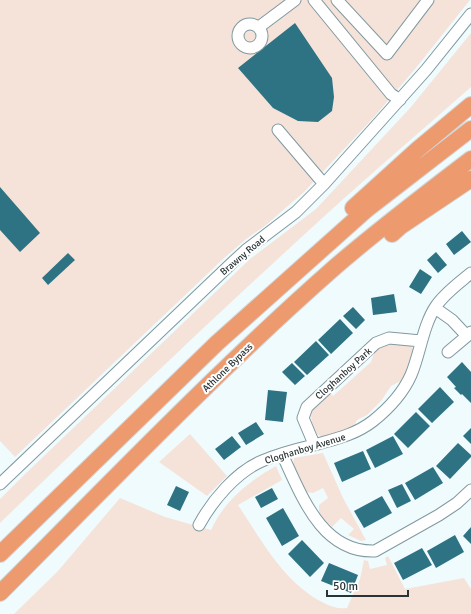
<svg xmlns="http://www.w3.org/2000/svg" width="471" height="614" font-family="Signika,sans-serif">
<style>
.green{fill:#f5e3d9}
.building{fill:#2e7383}
.lines{fill:none;stroke-linecap:round;stroke-linejoin:round}
.minor-casing{stroke:#8099a0;stroke-width:13}
.highway-casing{stroke:#d4d6d7;stroke-width:18}
.minor{stroke:#fff;stroke-width:11}
.highway{stroke:#ec9a6e;stroke-width:16}
.labels{text-anchor:middle;stroke-width:4;stroke-linejoin:round;paint-order:stroke}
.street-label{font-size:10px;fill:#293436;stroke:#fff}
</style>
<rect width="100%" height="100%" fill="#f0fbfe"/>
<!-- green -->
<path class="green" d="M0,0H470L415,69L374,117L304,192L266,225L246,239L223,259L15,457L0,441Z
M471,33V87C407,143 343,198 281,256C186,343 93,433 0,523V499L22,477L250,259L316,209L411,107Z
M390,341L410,345L414,350L405,375L401,381L391,386L381,401L367,415L357,420L353,428L324,437L318,435C313,429 308,415 314,408C318,403 323,399 328,395L331,394L333,396L371,362L375,351Z
M190,434L227,476L207,496L159,462Z
M323,453L343,498L366,540L361,541L348,535L354,529L341,518L332,527L319,514V505L328,498L323,488L313,493L305,492L293,466L294,458Z
M276,466L282,480L238,505C262,541 284,583 324,603C332,607 338,609 347,608L360,579L364,560L368,561L370,569L387,565L385,558L388,556L405,589L464,578L471,589V614H14L58,571L120,498L165,517L211,530C224,501 249,481 276,466Z"/>
<!-- building -->
<path class="building" d="M295,23L332,78L334,97L332,111L318,122L298,121L273,108L238,68Z
M0,187L40,233L20,252L0,230Z
M462,231L471,242L454,255L446,244Z
M436,252L447,265L438,273L427,260Z
M68,253L75,260L48,285L42,278Z
M420,269L432,277L421,294L409,287Z
M394,294L397,312L373,315L371,298Z
M353,307L365,320L356,329L343,316Z
M340,319L353,333L331,354L318,340Z
M316,341L329,355L307,375L294,362Z
M462,362L471,372V403L462,394L461,395L454,388L456,387L447,377Z
M292,363L305,376L295,385L282,372Z
M440,387L454,402L432,423L418,409Z
M268,390L287,392L283,422L265,420Z
M416,412L430,426L408,448L394,434Z
M256,422L264,434L246,445L238,433Z
M471,428V444L463,436Z
M232,436L241,447L224,460L215,449Z
M393,436L403,454L375,468L366,450Z
M458,443L471,455V457L450,479L436,466Z
M363,451L371,469L342,482L334,463Z
M433,467L443,483L415,500L405,483Z
M402,484L411,501L397,508L388,490Z
M176,486L189,492L180,511L167,505Z
M272,488L278,499L261,508L255,497Z
M382,496L392,513L364,528L354,511Z
M283,508L299,536L282,546L266,518Z
M471,527V544L463,536Z
M455,535L464,552L436,568L427,551Z
M302,540L324,563L310,577L288,554Z
M422,548L432,565L403,580L394,563Z
M329,563L358,575L351,593L321,581Z"/>
<g class="lines">
<!-- minor casing -->
<g class="minor-casing">
<path id="minor" d="M314,0L391,94L400,100
M337,0L387,54L428,0
M238 36a12 12 0 1 1 24 0a12 12 0 1 1-24 0Z
M259,27L295,0
M278,130L324,184
M435,308L452,320L467,336L471,332
M448,352L467,336
M314,444L303,418L307,407L376,343L389,338L421,341
M282,454C301,494 321,553 375,551L439,515L457,503L471,490
M0,484L234,261L246,250L296,212L324,184L426,70L471,14
M199,525C212,501 236,472 262,461C278,454 297,449 314,445C335,439 355,435 373,421C388,409 403,393 411,375C420,354 423,325 436,306C445,293 459,283 471,273"/>
</g>
<!-- highway casing -->
<g class="highway-casing">
<path id="highway" d="M353,208L417,150L471,105
M392,234L401,226L471,179
M0,554L217,343L366,210L471,129
M0,593C110,483 218,370 335,267C379,229 425,194 471,159"/>
</g>
<!-- minor -->
<use href="#minor" class="minor"/>
<!-- highway -->
<use href="#highway" class="highway"/>
</g>
<g class="labels">
<!-- street labels -->
<g class="street-label">
<text transform="translate(242 255) rotate(-40)" y="4">Brawny Road</text>
<text transform="translate(227 367) rotate(-44)" y="4">Athlone Bypass</text>
<text transform="translate(343 373) rotate(-42)" y="4">Cloghanboy Park</text>
<text transform="translate(305 448) rotate(-17)" y="4">Cloghanboy Avenue</text>
</g>
</g>
<!-- scale -->
<path d="M327 590v6h81v-6" fill="none" stroke="#293436" stroke-width="2"/>
<text x="333" y="590" font-size="12" fill="#293436" stroke="#ffffff" stroke-width="3" paint-order="stroke">50 m</text>
</svg>
